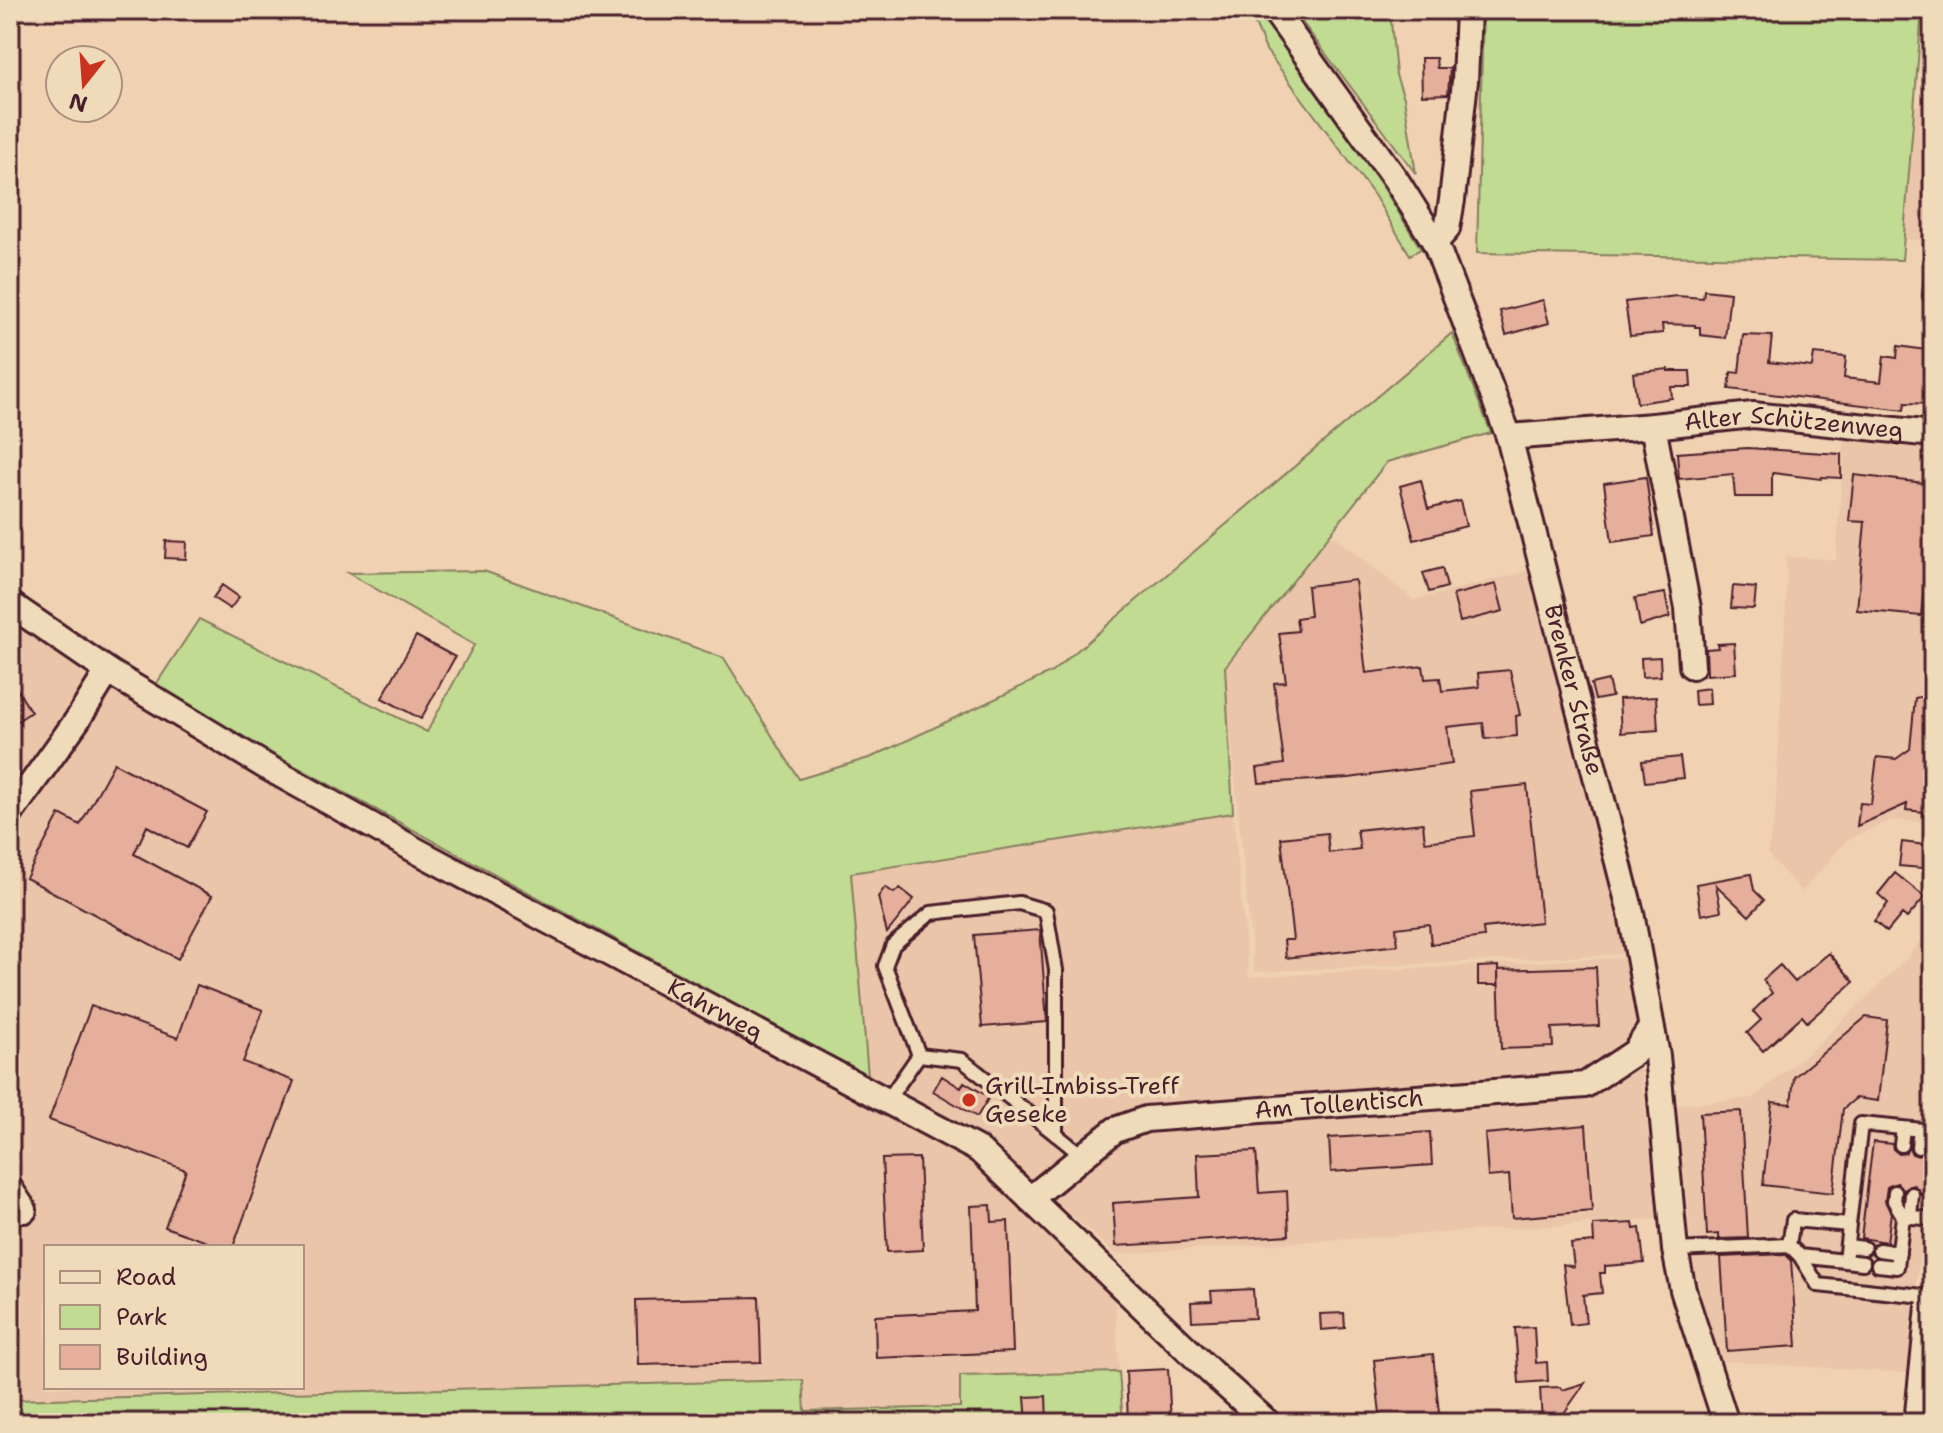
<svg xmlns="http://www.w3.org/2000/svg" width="1943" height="1433" font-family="'Shantell Sans',sans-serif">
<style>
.built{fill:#eac5a9;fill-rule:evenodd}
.green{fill:#c1db92;stroke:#867d5e;stroke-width:2}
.building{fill:#e5af9b;stroke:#4a1f2b;stroke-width:2}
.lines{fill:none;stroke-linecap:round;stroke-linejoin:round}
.lane-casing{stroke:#4a1f2b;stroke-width:18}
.street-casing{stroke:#4a1f2b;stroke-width:30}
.secondary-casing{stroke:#4a1f2b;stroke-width:38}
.lane{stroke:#efdbb9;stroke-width:12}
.street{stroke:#efdbb9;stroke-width:24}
.secondary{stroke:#efdbb9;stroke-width:32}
.poi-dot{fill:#c8321e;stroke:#efdbb9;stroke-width:3}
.labels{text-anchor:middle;stroke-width:8;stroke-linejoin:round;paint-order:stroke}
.street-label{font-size:24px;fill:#4a1f2b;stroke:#efdbb9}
.poi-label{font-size:24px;fill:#4a1f2b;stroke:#efdbb9;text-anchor:start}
</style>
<rect width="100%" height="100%" fill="#f0d2b3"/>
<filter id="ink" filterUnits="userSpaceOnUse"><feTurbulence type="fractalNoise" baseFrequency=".0125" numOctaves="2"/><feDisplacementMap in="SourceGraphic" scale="16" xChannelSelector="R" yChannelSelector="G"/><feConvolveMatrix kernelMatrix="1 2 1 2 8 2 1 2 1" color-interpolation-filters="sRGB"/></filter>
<g filter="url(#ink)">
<!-- built -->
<path class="built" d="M1915,105L1933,107V241L1904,239Z
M1844,438L1933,450V823L1892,820L1847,840L1802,892L1767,853L1775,817L1787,582L1786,556L1836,560Z
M1331,534L1414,600L1532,570L1628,954L1254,972L1224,667Z
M10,621L255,775L974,1162L1115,1298L1119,1372L960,1376V1407L804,1411L803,1380L10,1400ZM46,1247H302V1387H46Z
M1233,813L1249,977L1629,957L1657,1219L1115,1254L984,1138L868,1076L851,873Z
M1933,927V1137L1907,1373L1718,1361L1693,1264L1677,1105L1753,1098L1817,1045L1905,960Z"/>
<!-- green -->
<path class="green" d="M1249,10H1258L1383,187L1421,249L1410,255L1374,195L1266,50Z
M1293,10H1390L1396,75L1404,98L1416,174Z
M1483,10H1922L1902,260L1477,253Z
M1452,333L1491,433L1387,462L1225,667L1233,813L851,873L868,1076L153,689L199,619L427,732L474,645L348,573L484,571L724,658L799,779L872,757L1052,672Z
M1119,1372L1123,1423H10V1400L803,1380L805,1411L960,1407V1376Z"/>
<!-- building -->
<path class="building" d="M1421,58H1436L1437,68H1450L1448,94L1422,95Z
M1704,290L1730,293L1725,338L1700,335V327H1695V325L1662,324L1663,333L1630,336L1625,302L1677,296L1703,298Z
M1543,300L1549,323L1506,335L1500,311Z
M1743,335L1772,336L1769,362L1812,367L1814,354L1846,357L1844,378L1881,382L1884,356L1897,358L1898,346L1933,351V404L1905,403L1904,410L1729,389L1731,372L1739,373Z
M1668,369V371H1690L1691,387H1671L1672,398L1637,403L1633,373Z
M1747,448L1841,454V478L1822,477L1821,479L1772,473V497H1735L1733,474L1679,479L1677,453Z
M1854,475L1933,484V545L1928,544L1921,616L1857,610L1865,522L1849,521Z
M1646,477L1654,536L1612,542L1604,483Z
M1421,480L1428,509L1460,501L1466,526L1414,540L1400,486Z
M166,541L187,542L186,559L165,558Z
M1442,568L1447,587L1429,592L1423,573Z
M1355,580L1366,673L1423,666L1425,679L1440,678L1442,691L1479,687L1478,673L1510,670L1520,715L1516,716L1517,736L1485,739L1483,723L1447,727L1452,764L1349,778L1259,783L1257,768L1284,764L1274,683L1286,682L1279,633L1298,631L1296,618L1310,616L1307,586Z
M1496,584L1503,611L1460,622L1453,595Z
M222,585L239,597L230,609L213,598Z
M1733,586L1756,588L1754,609L1731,608Z
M1665,593L1670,617L1640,626L1635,598Z
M416,636L455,657L421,719L382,698Z
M1734,643L1736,673L1707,675L1706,649L1718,648L1717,644Z
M1660,657L1661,676L1642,677L1641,658Z
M10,678L31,712L10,726Z
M1608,680L1612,697L1595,700L1591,684Z
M1709,688L1710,704L1695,705L1694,690Z
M1933,694V813L1906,810L1907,804L1857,826L1860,803L1871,804L1877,757L1896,759L1910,749L1915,698Z
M1656,697L1658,730L1621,733L1619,699Z
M1680,757L1683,778L1645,782L1642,761Z
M114,763L207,812L187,848L147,826L134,854L212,896L178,959L26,878L60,814L80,825Z
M1527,785L1541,922L1483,928L1484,937L1431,944L1429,924L1396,928L1398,945L1286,958L1284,940H1293L1281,838L1327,833L1329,853L1360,849L1357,830L1423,823L1425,842L1475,836L1470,791Z
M1902,842L1933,846V869L1899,866Z
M1895,873L1925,897L1907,918L1902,914L1887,932L1874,921L1888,903L1878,894Z
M1751,874L1754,890L1764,900L1749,916L1716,885L1721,911L1701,915L1696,884Z
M885,887L894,893L900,888L914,899L887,933L878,897Z
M1040,930L1047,1022L982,1027L974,935Z
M1829,953L1854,982L1807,1022L1802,1016L1763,1051L1747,1033L1761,1020L1753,1011L1772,993L1763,980L1780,965L1795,982Z
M1498,966V985H1478V967Z
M1596,967L1599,1026L1552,1028L1553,1047L1501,1049L1498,970Z
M197,985L263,1010L243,1062L294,1081L233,1247H221L165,1227L186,1170L49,1120L91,1006L178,1038Z
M1866,1017L1887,1020L1878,1101L1856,1098L1843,1109L1833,1193L1763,1185L1772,1102L1791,1104L1794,1077Z
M942,1076L961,1088L964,1082L989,1097L977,1117L933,1091Z
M1741,1111L1748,1238L1719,1239V1234L1707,1235L1700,1113Z
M1586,1125L1592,1211L1512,1218L1509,1175L1488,1177L1485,1134Z
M1430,1132L1432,1165L1331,1172L1329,1138Z
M1873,1142L1892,1144L1893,1149L1899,1154L1905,1153L1909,1148L1912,1154L1918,1156L1928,1149L1923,1196L1914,1185L1908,1186L1904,1191L1897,1183L1887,1187L1885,1201L1891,1213L1887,1242L1861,1238Z
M1256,1151L1259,1193L1287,1191L1289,1235L1116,1246L1113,1203L1199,1197L1197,1154Z
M919,1158L923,1250L887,1252L882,1159Z
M991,1205L992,1222L1008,1221L1013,1352L876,1358L875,1316L975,1311L971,1206Z
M1633,1223L1634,1229L1640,1228L1644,1263L1605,1266V1273H1600L1602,1293L1583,1295L1586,1323L1570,1325L1563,1264L1574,1267L1571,1244L1594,1242L1593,1225Z
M1785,1254L1791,1260L1797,1346L1727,1351L1721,1257Z
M1253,1289L1255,1318L1192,1321L1191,1302L1212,1301L1211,1291Z
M759,1297L761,1362L638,1365L636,1300Z
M1344,1313L1345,1328L1321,1330L1320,1314Z
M1534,1327L1536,1363L1547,1362L1548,1381L1519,1383L1515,1328Z
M1433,1354L1440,1423H1381L1374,1360Z
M1168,1369L1171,1423H1128L1126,1371Z
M1585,1383L1557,1423H1542L1540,1388L1560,1387L1562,1390Z
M1046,1396L1047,1423H1027L1025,1397Z"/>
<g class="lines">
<!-- lane casing -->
<g class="lane-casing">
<path id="lane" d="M1930,296L1933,268
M919,1055L885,966L893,945L931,913L1019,903L1046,911L1056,970V1135
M887,1101L919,1055L962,1060L1083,1156
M1901,1145L1903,1128
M1918,1147L1920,1130
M1895,1192L1894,1201L1903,1216
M1910,1217L1912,1194
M1789,1245L1793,1220L1849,1225L1861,1124L1933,1131
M1847,1246L1864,1248
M1675,1250L1789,1245L1800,1256L1818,1285L1933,1297
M1879,1250L1899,1253
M1800,1256L1863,1263
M1845,1261L1849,1225
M1878,1265L1897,1267L1903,1216L1933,1219"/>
</g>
<!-- street casing -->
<g class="street-casing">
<g id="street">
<path id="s1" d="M1274,10L1396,180L1435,242L1509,437L1631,913L1657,1056L1675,1250L1683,1290L1726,1423"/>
<path d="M1435,242L1447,229L1452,200L1465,81L1468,10"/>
<path d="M1653,426L1688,608L1692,666"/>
<path id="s2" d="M1509,437L1653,426L1753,415L1933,434"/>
<path id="s3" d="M10,604L108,671L265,766L417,851L979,1150L1212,1373L1268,1423"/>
<path d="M10,814L78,719L108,671"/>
<path d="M10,1189L24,1210"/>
<path id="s4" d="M1030,1199L1115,1130L1146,1119L1585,1085L1635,1052L1651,1028"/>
</g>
</g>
<!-- secondary casing -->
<g class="secondary-casing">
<path id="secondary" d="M1921,1423L1933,1307"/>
</g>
<!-- lane -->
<use href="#lane" class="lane"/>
<!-- street -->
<use href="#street" class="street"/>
<!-- secondary -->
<use href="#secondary" class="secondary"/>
</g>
</g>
<!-- markers -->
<circle class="poi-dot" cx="969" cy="1100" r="8"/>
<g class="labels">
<!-- street labels -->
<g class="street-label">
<text dy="8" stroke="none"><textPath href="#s2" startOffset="286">Alter Schützenweg</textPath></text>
<text dy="8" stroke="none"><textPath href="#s1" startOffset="752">Brenker Straße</textPath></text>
<text dy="8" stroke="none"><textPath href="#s3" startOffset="814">Kahrweg</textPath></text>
<text dy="8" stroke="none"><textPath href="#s4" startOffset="336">Am Tollentisch</textPath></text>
</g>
<!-- poi labels -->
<g class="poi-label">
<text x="985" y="1094">Grill-Imbiss-Treff<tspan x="985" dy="28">Geseke</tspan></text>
</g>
</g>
<!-- margin -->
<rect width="1943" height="1433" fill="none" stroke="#efdbb9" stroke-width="40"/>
<rect x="20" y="20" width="1903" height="1393" fill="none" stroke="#4a1f2b" stroke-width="3" filter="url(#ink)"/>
<!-- legend -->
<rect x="44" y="1245" width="260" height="144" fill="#efdbb9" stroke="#ad9080" stroke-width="2"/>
<rect x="60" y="1271" width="40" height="12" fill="#efdbb9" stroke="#ad9080" stroke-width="2"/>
<text x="116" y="1285" font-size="24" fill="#4a1f2b">Road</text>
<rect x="60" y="1305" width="40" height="24" fill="#c1db92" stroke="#ad9080" stroke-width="2"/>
<text x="116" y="1325" font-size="24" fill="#4a1f2b">Park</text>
<rect x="60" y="1345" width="40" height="24" fill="#e5af9b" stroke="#ad9080" stroke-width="2"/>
<text x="116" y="1365" font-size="24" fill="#4a1f2b">Building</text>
<!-- north arrow -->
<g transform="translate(84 84) rotate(197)"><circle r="38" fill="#efdbb9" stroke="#ad9080" stroke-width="2"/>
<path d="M0-6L14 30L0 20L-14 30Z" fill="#c8321e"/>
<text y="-12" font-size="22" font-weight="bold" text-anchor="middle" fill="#4a1f2b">N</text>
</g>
</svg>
